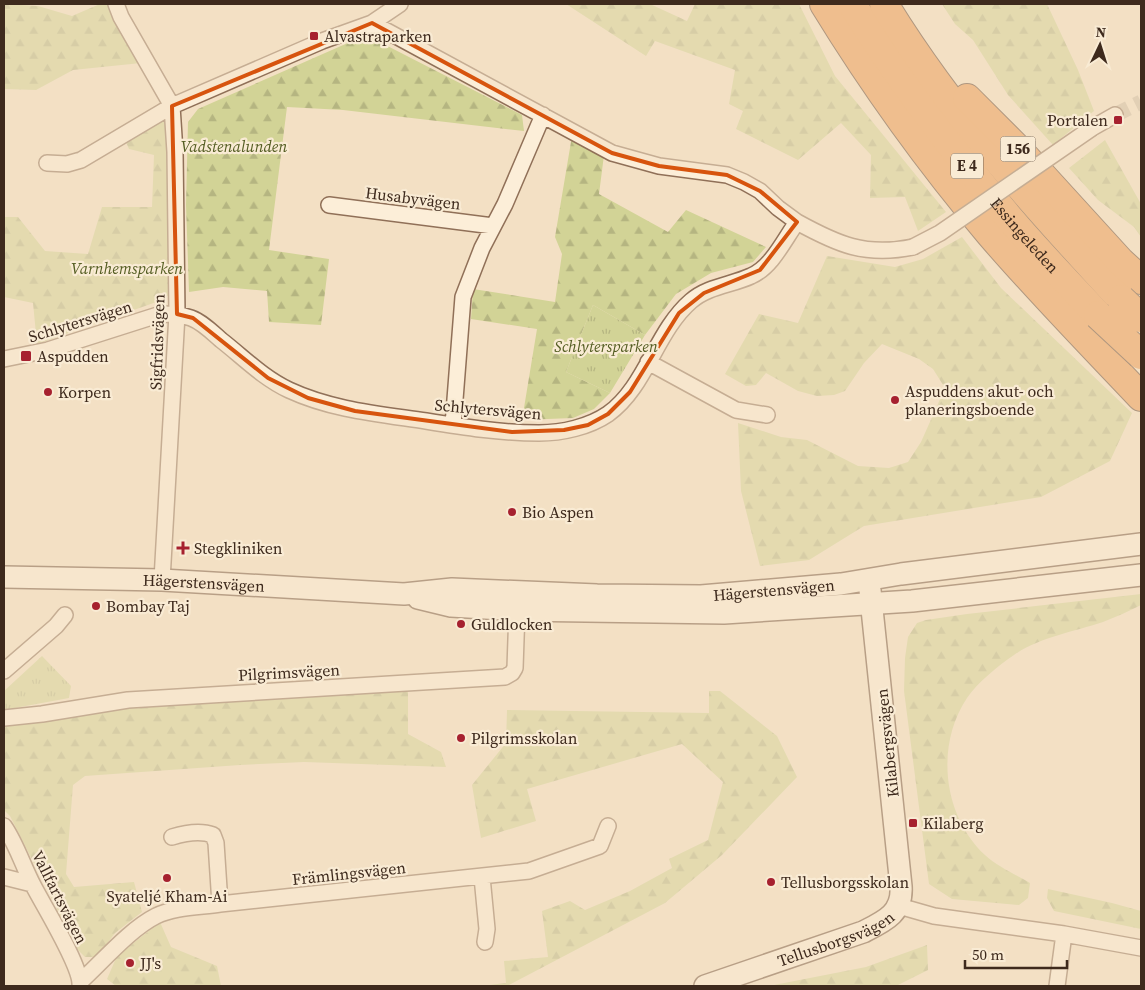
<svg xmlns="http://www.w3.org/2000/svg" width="1145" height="990" font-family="'Source Serif 4',serif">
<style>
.forest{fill:url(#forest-firs)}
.park{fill:url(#park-tufts)}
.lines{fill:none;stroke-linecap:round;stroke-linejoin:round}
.street-tunnel{stroke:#cfbca3;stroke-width:15;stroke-dasharray:15 8;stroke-linecap:butt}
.street-casing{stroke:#907058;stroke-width:18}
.secondary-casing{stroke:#72513b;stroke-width:24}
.highway-casing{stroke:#5d3e2c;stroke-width:30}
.street{stroke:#fceed8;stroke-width:15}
.secondary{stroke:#fceed8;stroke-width:21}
.highway{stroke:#ea954c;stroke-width:28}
.street-bridge-casing{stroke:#907058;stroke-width:18;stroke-linecap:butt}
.highway-bridge-casing{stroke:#5d3e2c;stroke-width:30;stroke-linecap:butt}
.street-bridge{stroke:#fceed8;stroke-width:15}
.highway-bridge{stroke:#ea954c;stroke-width:28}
.marked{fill:none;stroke:#d7540e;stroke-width:4;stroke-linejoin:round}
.poi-dot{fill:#a6212f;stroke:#f9ebd4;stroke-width:2}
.labels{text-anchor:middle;stroke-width:4.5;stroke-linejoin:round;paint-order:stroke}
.shield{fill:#f9ebd4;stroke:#766454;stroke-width:1}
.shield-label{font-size:15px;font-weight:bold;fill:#3e2a1d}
.poi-label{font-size:16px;fill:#3e2a1d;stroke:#f9ebd4;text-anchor:start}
.park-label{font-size:16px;font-style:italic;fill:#545d22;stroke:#f9ebd4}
.street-label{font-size:16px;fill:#3e2a1d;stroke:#f9ebd4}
</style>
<defs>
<pattern id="forest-firs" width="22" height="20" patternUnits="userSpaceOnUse" patternTransform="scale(1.25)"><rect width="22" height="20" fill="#d2d396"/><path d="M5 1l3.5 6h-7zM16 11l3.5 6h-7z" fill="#b5b581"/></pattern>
<pattern id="park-tufts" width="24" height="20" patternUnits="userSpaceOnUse" patternTransform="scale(1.25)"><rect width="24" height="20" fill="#d2d396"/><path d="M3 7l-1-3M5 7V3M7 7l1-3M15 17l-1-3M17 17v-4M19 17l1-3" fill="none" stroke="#b5b581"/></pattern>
</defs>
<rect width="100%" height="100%" fill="#f3e0c4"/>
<!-- forest -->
<path class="forest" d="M4,4L38,6L72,16L100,4H117L141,63L73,70L36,90L4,89Z
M566,4H650L687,21L695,4H799L835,76L946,212L918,231L905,197L870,198L871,155L841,123L798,160L736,129L743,111L729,104L735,70L655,41L646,56Z
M942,4H1047L1078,70L1094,111L1053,145L1008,95L973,40L955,24Z
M366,35L522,115L524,131L343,110L287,107L269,250L329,259L321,325L269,322L267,291L223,287L189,292L186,205L188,122L198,109Z
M163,119L168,133L169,294L165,299L37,344L33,303L4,297V217H18L45,251L88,254L102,207H152L154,155L129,149L126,142Z
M572,136L604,155L599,194L668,232L686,210L766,247L753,262L711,273L676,294L645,335L593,305L566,372L610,393L594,409L573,418L522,420L537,329L471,319L473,289L555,302L562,254L555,237Z
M1105,140L1141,204V237L1134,227L1098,200L1069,168Z
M962,237L1001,288L1132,413L1110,461L1041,497L864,526L809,560L760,566L741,491L738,423L781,437L807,440L858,466L889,468L908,462L921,442L945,388L933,369L919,359L882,344L864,363L845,391L834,395L817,396L798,391L766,373L756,385L746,386L725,374L759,314L798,323L827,256L895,267L923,259Z
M1141,594V605C1129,611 1116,617 1103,622C1073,632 1040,637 1014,655C998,666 978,682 967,698C935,746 943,816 985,855C998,867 1015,874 1030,883L1028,898L1019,905L952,899L929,884L904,691L905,658L908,637L917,623L926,620L967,614Z
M408,689V734L441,752L446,767L304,762L240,765L85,776L73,785L66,874L74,887L134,882L142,912L115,933L103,949L94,957H85L77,949L10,816L4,810V723H32L143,705Z
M709,691H720L777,736L797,777L722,855L665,903L507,986H481L506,983L504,961L548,957L542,911L570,901L585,910L630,891L672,868L669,859L708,840L723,782L682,744L527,789L536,821L481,838L472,785L506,743L507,710L709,713Z
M1048,889L1112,903L1141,911V929L1054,911L1047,898Z
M160,922L171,947L217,966L221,986H116L107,979L117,956Z
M927,945L928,970L896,986H769L866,967Z"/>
<!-- park -->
<path class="park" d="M593,305L645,335L610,393L566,372Z
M42,656L71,686L69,698L4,710V691Z"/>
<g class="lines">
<!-- street-tunnel -->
<path class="street-tunnel" d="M1115,115L1141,102"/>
<!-- street casing -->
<g class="street-casing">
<path id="street" d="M116,4L121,17L172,106L322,41L372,23L400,4
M1092,128L1115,115
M47,163L67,164L81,160L172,106L175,152L177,314L162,580
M329,205L493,226
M797,222C837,244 865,257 913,247
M4,359L48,350L161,314C171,314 180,314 191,318C202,322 212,332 221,340C243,357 263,378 289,390C332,410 379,414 426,421C463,427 501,433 539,433C562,433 589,427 608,414C646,387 656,331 691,301C708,286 732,285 751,276C772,267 784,240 797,222L778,208L760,191L744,182L727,175L659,166L612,153L372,23
M648,362L736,410L767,415
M453,425L463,297L482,248L505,204L543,115
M4,671L56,626L65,615
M4,718L42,714L128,700L505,677L512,673L515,668L517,610
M4,826C16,843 23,866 33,885C43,905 82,967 80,986
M172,837C185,833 200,830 213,835L216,843L220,904
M4,877L32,884
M482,877L487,929L485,942
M899,906L934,916L1064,934L1141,948
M80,982C102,962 130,929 156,916C174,907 199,907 220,904L529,871L600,846L608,826
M1057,986L1064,934"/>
</g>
<!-- secondary casing -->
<g class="secondary-casing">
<g id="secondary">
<path id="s1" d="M4,577L162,580L404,594L452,589L597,595L701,596L841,584L901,574L1141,544"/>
<path d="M418,598L451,606L517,610L724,613L912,601L1141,575"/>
<path id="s2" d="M705,986L863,932C885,921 903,913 901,886L870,590"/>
</g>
</g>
<!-- highway casing -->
<g class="highway-casing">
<g id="highway">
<path d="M824,4C873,84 929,162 990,234C1038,290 1090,343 1141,397"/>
<path id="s3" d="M852,4C899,80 954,152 1011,220C1039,253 1069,284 1098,315"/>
<path d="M884,4C950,112 1035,206 1121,299"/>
<path d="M967,98L1018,149L1121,262L1141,280"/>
</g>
</g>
<!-- street -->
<use href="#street" class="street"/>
<!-- secondary -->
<use href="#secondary" class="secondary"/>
<!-- highway -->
<use href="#highway" class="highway"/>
<!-- street-bridge casing -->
<g class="street-bridge-casing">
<path id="street-bridge" d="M913,247L940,233L1092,128"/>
</g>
<!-- highway-bridge casing -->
<g class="highway-bridge-casing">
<path id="highway-bridge" d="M1121,299L1141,318
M1098,315L1141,355"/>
</g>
<!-- street-bridge -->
<use href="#street-bridge" class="street-bridge"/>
<!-- highway-bridge -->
<use href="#highway-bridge" class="highway-bridge"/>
</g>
<!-- marked area -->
<path d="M0 0H1145V990H0ZM372,23L612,153L659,166L727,175L760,191L797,222L760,270L704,293L679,313L630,392L608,414L588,425L564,430L512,432L355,411L308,398L268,378L193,318L177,314L172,106Z" fill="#f3e0c4" fill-opacity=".55" fill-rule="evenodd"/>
<path class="marked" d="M372,23L612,153L659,166L727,175L760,191L797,222L760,270L704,293L679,313L630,392L608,414L588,425L564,430L512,432L355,411L308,398L268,378L193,318L177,314L172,106Z"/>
<!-- markers -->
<g class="poi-dot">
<rect x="309" y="31" width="10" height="10" rx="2.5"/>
<rect x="1113" y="115" width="10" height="10" rx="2.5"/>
<rect x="20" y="350" width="12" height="12" rx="2.5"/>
<circle cx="48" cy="392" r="5"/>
<circle cx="895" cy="400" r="5"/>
<circle cx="512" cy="512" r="5"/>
<path d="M180.5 540.5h5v5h5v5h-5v5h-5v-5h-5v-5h5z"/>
<circle cx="96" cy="606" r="5"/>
<circle cx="461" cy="624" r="5"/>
<circle cx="461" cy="738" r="5"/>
<rect x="908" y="818" width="10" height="10" rx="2.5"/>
<circle cx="167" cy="878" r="5"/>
<circle cx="771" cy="882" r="5"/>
<circle cx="130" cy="963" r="5"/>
</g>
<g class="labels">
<!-- shield labels -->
<g class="shield">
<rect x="1000.5" y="136.5" width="35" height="25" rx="4"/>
<rect x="951" y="153.5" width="32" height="25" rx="4"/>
</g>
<g class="shield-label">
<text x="1018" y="154">156</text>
<text x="967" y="171">E 4</text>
</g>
<!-- poi labels -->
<g class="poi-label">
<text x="324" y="42">Alvastraparken</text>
<text x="1108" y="126" text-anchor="end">Portalen</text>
<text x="37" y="362">Aspudden</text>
<text x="905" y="397">Aspuddens akut- och<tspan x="905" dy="18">planeringsboende</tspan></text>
<text x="58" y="398">Korpen</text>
<text x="522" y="518">Bio Aspen</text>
<text x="194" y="554">Stegkliniken</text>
<text x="106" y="612">Bombay Taj</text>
<text x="471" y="630">Guldlocken</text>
<text x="471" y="744">Pilgrimsskolan</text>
<text x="923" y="829">Kilaberg</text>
<text x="781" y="888">Tellusborgsskolan</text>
<text x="167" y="902" text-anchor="middle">Syateljé Kham-Ai</text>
<text x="140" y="969">JJ's</text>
</g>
<!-- park labels -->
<g class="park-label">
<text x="234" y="152">Vadstenalunden</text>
<text x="127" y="274">Varnhemsparken</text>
<text x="606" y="352">Schlytersparken</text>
</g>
<!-- street labels -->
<g class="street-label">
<text transform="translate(413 198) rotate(7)" y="6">Husabyvägen</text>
<text dy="6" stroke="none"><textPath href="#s3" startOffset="289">Essingeleden</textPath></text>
<text transform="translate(80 321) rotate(-17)" y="6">Schlytersvägen</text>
<text transform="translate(157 342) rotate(-88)" y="6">Sigfridsvägen</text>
<text transform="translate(488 409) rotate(5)" y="6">Schlytersvägen</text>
<text dy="6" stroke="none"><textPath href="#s1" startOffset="200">Hägerstensvägen</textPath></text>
<text dy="6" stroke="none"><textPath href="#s1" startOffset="771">Hägerstensvägen</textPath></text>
<text transform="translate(289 672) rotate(-3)" y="6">Pilgrimsvägen</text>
<text transform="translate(887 743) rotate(-96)" y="6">Kilabergsvägen</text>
<text transform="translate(349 873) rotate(-6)" y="6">Främlingsvägen</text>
<text transform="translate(60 897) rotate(63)" y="6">Vallfartsvägen</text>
<text dy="6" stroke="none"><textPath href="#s2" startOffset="139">Tellusborgsvägen</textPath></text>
</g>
</g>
<!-- border -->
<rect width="1145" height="990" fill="none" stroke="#3e2a1d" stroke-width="10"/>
<!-- north arrow -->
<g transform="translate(1100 45) rotate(4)" stroke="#f9ebd4" stroke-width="4" paint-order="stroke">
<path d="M0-4L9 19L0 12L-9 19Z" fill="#3e2a1d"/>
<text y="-8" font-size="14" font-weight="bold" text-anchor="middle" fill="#3e2a1d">N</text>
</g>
<!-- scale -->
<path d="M965 960v8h102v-8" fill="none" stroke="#3e2a1d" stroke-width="2.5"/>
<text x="972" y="960" font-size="15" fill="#3e2a1d" stroke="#f9ebd4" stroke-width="4" paint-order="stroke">50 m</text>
</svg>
